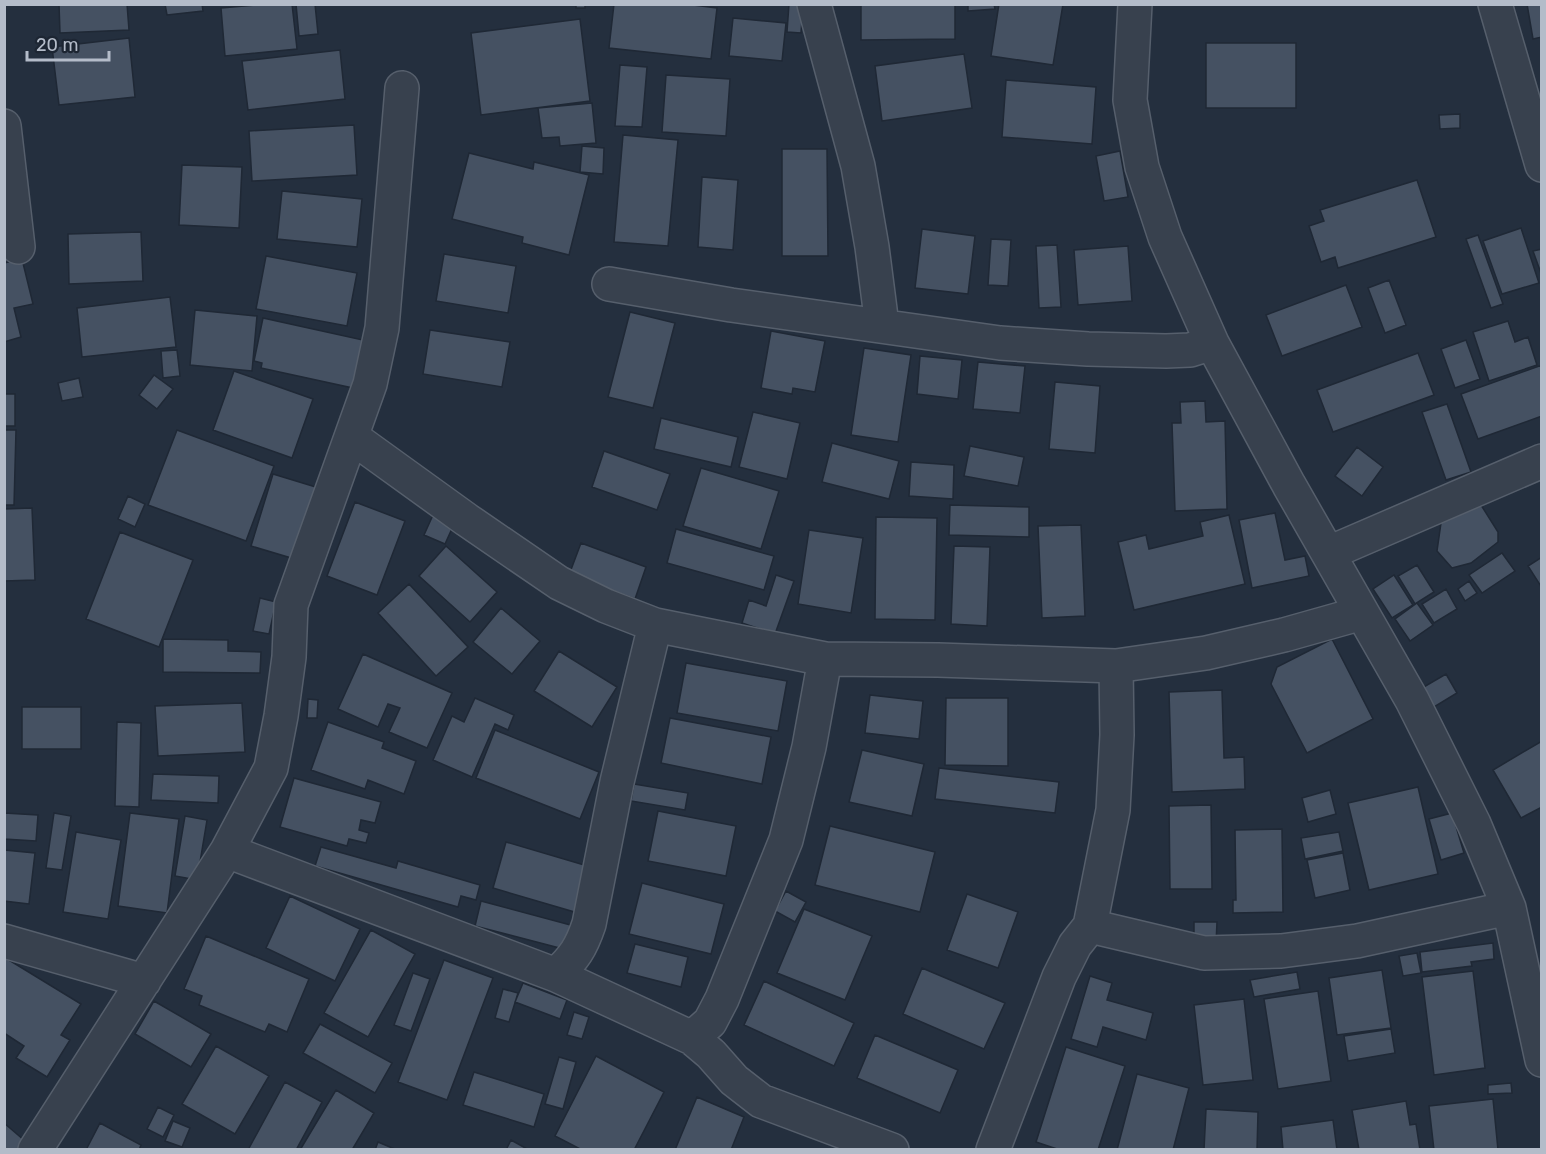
<svg xmlns="http://www.w3.org/2000/svg" width="1546" height="1154" font-family="Rubik,sans-serif">
<style>
.building{fill:#455162;stroke:#1f2835;stroke-width:1.5}
.lines{fill:none;stroke-linecap:round;stroke-linejoin:round}
.minor-casing{stroke:#565f6c;stroke-width:36}
.minor{stroke:#38414e;stroke-width:33}
</style>
<rect width="100%" height="100%" fill="#242f3e"/>
<!-- building -->
<path class="building" d="M59,4H127L129,30L60,33Z
M165,4H202L203,11L167,15Z
M266,4H292L297,49L225,56L221,8Z
M296,4H315L318,34L299,36Z
M576,4H585V8H576Z
M614,4H685L717,8L711,59L609,48Z
M789,4H803L801,33L787,32Z
M861,4H955V39L861,40Z
M968,4H994L995,9L968,11Z
M999,4H1063L1053,65L991,56Z
M1527,4H1542V37L1533,39Z
M733,18L786,23L782,61L729,56Z
M580,19L590,101L481,115L471,33Z
M129,38L135,97L59,105L52,47Z
M1206,43H1296V108H1206Z
M340,50L345,99L248,110L242,61Z
M964,54L972,108L882,121L875,66Z
M620,65L647,67L642,127L615,126Z
M666,75L730,79L726,136L662,132Z
M1006,80L1096,87L1092,144L1002,137Z
M592,103L596,143L560,146L559,137L542,138L538,108Z
M1460,114V128L1440,129L1439,115Z
M354,125L357,175L252,181L249,131Z
M623,135L678,140L668,246L614,242Z
M582,146L604,148L603,174L580,172Z
M782,149H827L828,256H782Z
M1120,151L1128,197L1104,201L1096,156Z
M469,153L533,169L534,162L589,175L569,255L522,243L523,237L452,219Z
M182,165L242,167L239,228L179,225Z
M702,177L738,180L733,250L698,247Z
M1417,180L1436,237L1338,268L1335,257L1321,262L1309,226L1324,221L1320,210Z
M282,191L362,199L357,247L277,239Z
M1521,228L1539,283L1502,294L1483,241Z
M922,229L975,236L968,294L915,288Z
M141,232L143,281L69,284L68,234Z
M1478,235L1503,304L1491,308L1466,239Z
M991,239L1011,240L1008,286L988,285Z
M1057,245L1061,307L1039,308L1036,246Z
M1128,246L1132,301L1078,305L1074,250Z
M1542,249V276L1533,251Z
M444,254L516,266L508,313L436,301Z
M266,256L357,273L347,326L256,309Z
M22,259L33,304L14,308L21,337L4,342V263Z
M1389,280L1406,325L1385,333L1368,288Z
M1346,285L1362,327L1282,356L1266,315Z
M170,297L176,347L82,357L77,308Z
M195,310L257,316L252,371L190,365Z
M630,312L675,323L653,408L608,397Z
M263,318L363,340L353,388L261,368L262,363L254,361Z
M1508,321L1515,342L1528,337L1537,365L1489,381L1473,332Z
M430,330L510,342L502,387L423,374Z
M771,331L825,341L815,392L793,388L792,394L761,388Z
M1466,340L1480,379L1455,388L1441,349Z
M864,348L911,355L898,442L851,435Z
M177,350L180,376L163,378L161,351Z
M1418,353L1434,395L1333,432L1317,390Z
M920,356L962,360L958,399L917,394Z
M978,362L1025,366L1020,413L973,409Z
M1542,365V416L1478,439L1461,394Z
M234,371L313,399L292,458L213,430Z
M154,375L173,389L157,409L139,395Z
M79,378L83,397L62,401L58,383Z
M1055,382L1100,386L1095,453L1049,449Z
M4,394H15V426H4Z
M1205,401L1206,422L1225,421L1227,509L1175,511L1172,423H1181L1180,402Z
M1447,404L1471,472L1446,480L1422,412Z
M753,412L800,423L787,479L739,467Z
M661,418L738,437L731,467L654,449Z
M4,430H16L14,505H4Z
M177,430L274,466L246,541L148,505Z
M832,443L899,461L889,499L822,482Z
M970,446L1024,457L1018,486L964,476Z
M1357,447L1383,467L1362,496L1335,476Z
M604,451L670,474L657,510L592,487Z
M911,462L954,465L953,499L909,496Z
M701,468L779,491L761,549L683,526Z
M273,474L319,488L298,560L251,546Z
M128,496L145,504L135,527L118,519Z
M355,502L405,521L377,595L327,576Z
M950,505L1029,507V537L949,535Z
M1481,505L1498,532V542L1471,563L1452,568L1437,551L1441,523L1463,508Z
M32,508L35,580L4,581V509Z
M1275,513L1285,560L1305,556L1309,576L1252,588L1239,520Z
M433,515L454,524L445,544L424,535Z
M1229,515L1245,584L1134,610L1118,542L1146,535L1149,549L1203,536L1200,522Z
M876,517L937,518L935,620L875,619Z
M1081,525L1085,616L1042,618L1038,526Z
M676,529L774,556L764,590L667,563Z
M809,530L863,538L851,613L798,604Z
M120,532L193,560L159,647L86,619Z
M581,543L646,567L635,599L569,575Z
M446,546L497,592L470,622L419,576Z
M954,546L990,547L987,626L951,624Z
M1502,553L1515,571L1482,593L1469,575Z
M1542,557V588L1528,566Z
M1417,565L1434,592L1415,604L1398,576Z
M776,575L794,581L775,634L742,623L749,600L766,606Z
M1394,575L1413,605L1392,618L1373,589Z
M1469,581L1477,593L1465,601L1458,589Z
M409,584L468,647L436,676L378,613Z
M1446,589L1457,609L1434,623L1422,604Z
M260,598L276,602L269,634L253,631Z
M1417,603L1433,625L1410,641L1395,619Z
M501,608L540,641L512,674L473,642Z
M163,639L228,640V651L261,652L260,673L163,672Z
M1332,639L1373,719L1307,753L1271,684L1277,667Z
M559,651L617,687L592,727L534,691Z
M363,654L452,693L427,748L389,732L400,708L388,704L378,727L338,709Z
M686,663L787,681L778,731L677,713Z
M1446,674L1457,693L1434,707L1422,688Z
M1222,690L1224,758L1244,757L1245,789L1172,792L1169,692Z
M870,695L923,701L919,739L865,733Z
M475,698L514,715L508,730L495,724L472,777L433,760L452,716L464,722Z
M946,698H1008V766L945,765Z
M308,699L318,700L317,718H307Z
M242,703L245,752L158,756L155,706Z
M22,707H81V749H22Z
M670,718L771,737L762,784L661,763Z
M117,722L141,723L139,807L115,806Z
M328,722L384,742L382,748L416,761L404,794L368,780L365,789L311,770Z
M495,730L599,772L580,819L476,778Z
M1542,741V807L1521,818L1493,770Z
M862,750L924,764L912,816L849,802Z
M939,768L1059,782L1055,813L935,799Z
M153,774L219,776L218,803L151,800Z
M294,778L381,802L375,823L361,820L359,830L369,833L366,843L349,839L347,846L280,827Z
M634,784L688,793L685,810L631,801Z
M1418,787L1438,874L1369,890L1348,803Z
M1330,790L1336,814L1308,822L1302,798Z
M1211,805L1212,889H1170L1169,806Z
M658,811L736,826L726,876L648,861Z
M4,813L38,815L36,841L4,839Z
M54,813L71,816L62,870L46,868Z
M130,813L179,819L167,913L118,906Z
M1452,813L1464,853L1441,860L1429,819Z
M185,816L207,820L197,880L175,876Z
M830,826L935,852L920,912L815,885Z
M1282,829L1283,912L1233,913V900H1236L1235,830Z
M76,832L121,840L108,919L63,912Z
M1339,832L1343,851L1305,859L1301,838Z
M506,842L591,867L578,913L493,888Z
M321,847L396,868L398,861L480,885L476,900L461,896L458,907L315,866Z
M4,850L35,853L29,904L4,901Z
M1343,853L1350,890L1315,898L1307,860Z
M642,883L724,904L711,954L629,934Z
M786,891L806,902L795,922L775,911Z
M967,894L1018,912L998,968L947,950Z
M290,896L360,929L335,981L266,948Z
M481,901L578,927L571,951L475,926Z
M804,909L872,936L845,1000L777,973Z
M1194,922H1217L1216,944L1194,943Z
M371,930L415,954L368,1037L324,1013Z
M206,936L309,979L287,1032L269,1024L265,1032L199,1005L202,996L184,989Z
M1493,943L1494,959L1471,962L1472,966L1422,972L1420,952Z
M635,944L688,957L681,987L627,973Z
M1417,953L1421,973L1403,976L1399,956Z
M4,957L81,1004L61,1035L70,1040L47,1077L16,1058L24,1046L4,1033Z
M444,960L493,978L447,1100L398,1082Z
M922,968L1005,1003L984,1049L903,1014Z
M1382,970L1391,1028L1337,1035L1329,978Z
M1473,971L1485,1068L1434,1075L1422,977Z
M1297,972L1300,989L1254,997L1250,980Z
M413,973L430,979L411,1031L394,1025Z
M1090,976L1112,983L1107,1000L1153,1013L1146,1040L1103,1027L1097,1047L1071,1039Z
M764,981L854,1023L834,1066L744,1025Z
M523,983L567,1000L560,1019L515,1002Z
M503,989L518,993L509,1022L495,1018Z
M1318,991L1331,1081L1278,1089L1264,999Z
M1244,999L1253,1080L1203,1085L1194,1005Z
M154,1001L211,1034L191,1067L135,1034Z
M574,1012L589,1017L582,1039L567,1035Z
M320,1024L392,1063L375,1093L303,1053Z
M1391,1029L1395,1053L1348,1061L1344,1036Z
M875,1035L958,1070L940,1113L857,1078Z
M216,1046L269,1076L235,1134L182,1104Z
M1066,1047L1125,1066L1098,1150H1060L1036,1142Z
M596,1056L664,1092L634,1150H582L555,1136Z
M559,1057L576,1062L563,1109L545,1104Z
M474,1072L544,1094L534,1127L463,1105Z
M1137,1074L1189,1088L1173,1150H1117Z
M285,1082L322,1102L296,1150H248Z
M1511,1083L1512,1093L1488,1094V1085Z
M336,1090L374,1113L352,1150H300Z
M697,1097L744,1117L731,1150H675Z
M1493,1099L1498,1150H1434L1429,1106Z
M1406,1101L1410,1125L1416,1124L1420,1150H1359L1352,1110Z
M158,1107L174,1115L163,1137L147,1129Z
M1206,1109L1258,1112L1257,1150H1204Z
M1333,1120L1337,1150H1283L1281,1127Z
M173,1121L190,1128L182,1147L165,1141Z
M4,1123L25,1141L18,1150H4Z
M100,1123L141,1145L139,1150H86Z
M511,1140L529,1150H506Z
M378,1142L397,1150H375Z"/>
<g class="lines">
<!-- minor casing -->
<g class="minor-casing">
<path id="minor" d="M814,4L858,166L872,247L882,325
M1135,4L1130,100L1142,167L1165,237L1212,343L1289,485L1412,700L1474,824L1509,908L1542,1060
M1495,4L1542,165
M4,126L18,247
M609,284L731,305L1000,343L1088,349L1166,351L1190,350L1212,343
M352,437L467,520L559,583L606,606L655,625L825,659L938,660L1116,666L1206,653L1284,635L1362,613
M1329,553L1542,461
M227,851L556,975L692,1038L711,1054L734,1080L761,1101L892,1150
M1090,926L1204,953L1281,951L1357,941L1509,908
M4,941L144,981
M556,975C574,958 581,948 589,924L617,782L655,625
M692,1038L710,1022L722,999L786,840L809,747L825,659
M35,1150L227,851L271,768L281,716L289,657L291,605L370,384L382,328L402,88
M993,1150L1059,977L1075,945L1090,926L1113,810L1117,735L1116,666"/>
</g>
<!-- minor -->
<use href="#minor" class="minor"/>
</g>
<!-- border -->
<rect width="1546" height="1154" fill="none" stroke="#b4bcc9" stroke-width="12"/>
<!-- scale -->
<path d="M27 51v9h82v-9" fill="none" stroke="#b4bcc9" stroke-width="3"/>
<text x="36" y="51" font-size="18" fill="#b4bcc9" stroke="#1d2633" stroke-width="4.5" paint-order="stroke">20 m</text>
</svg>
